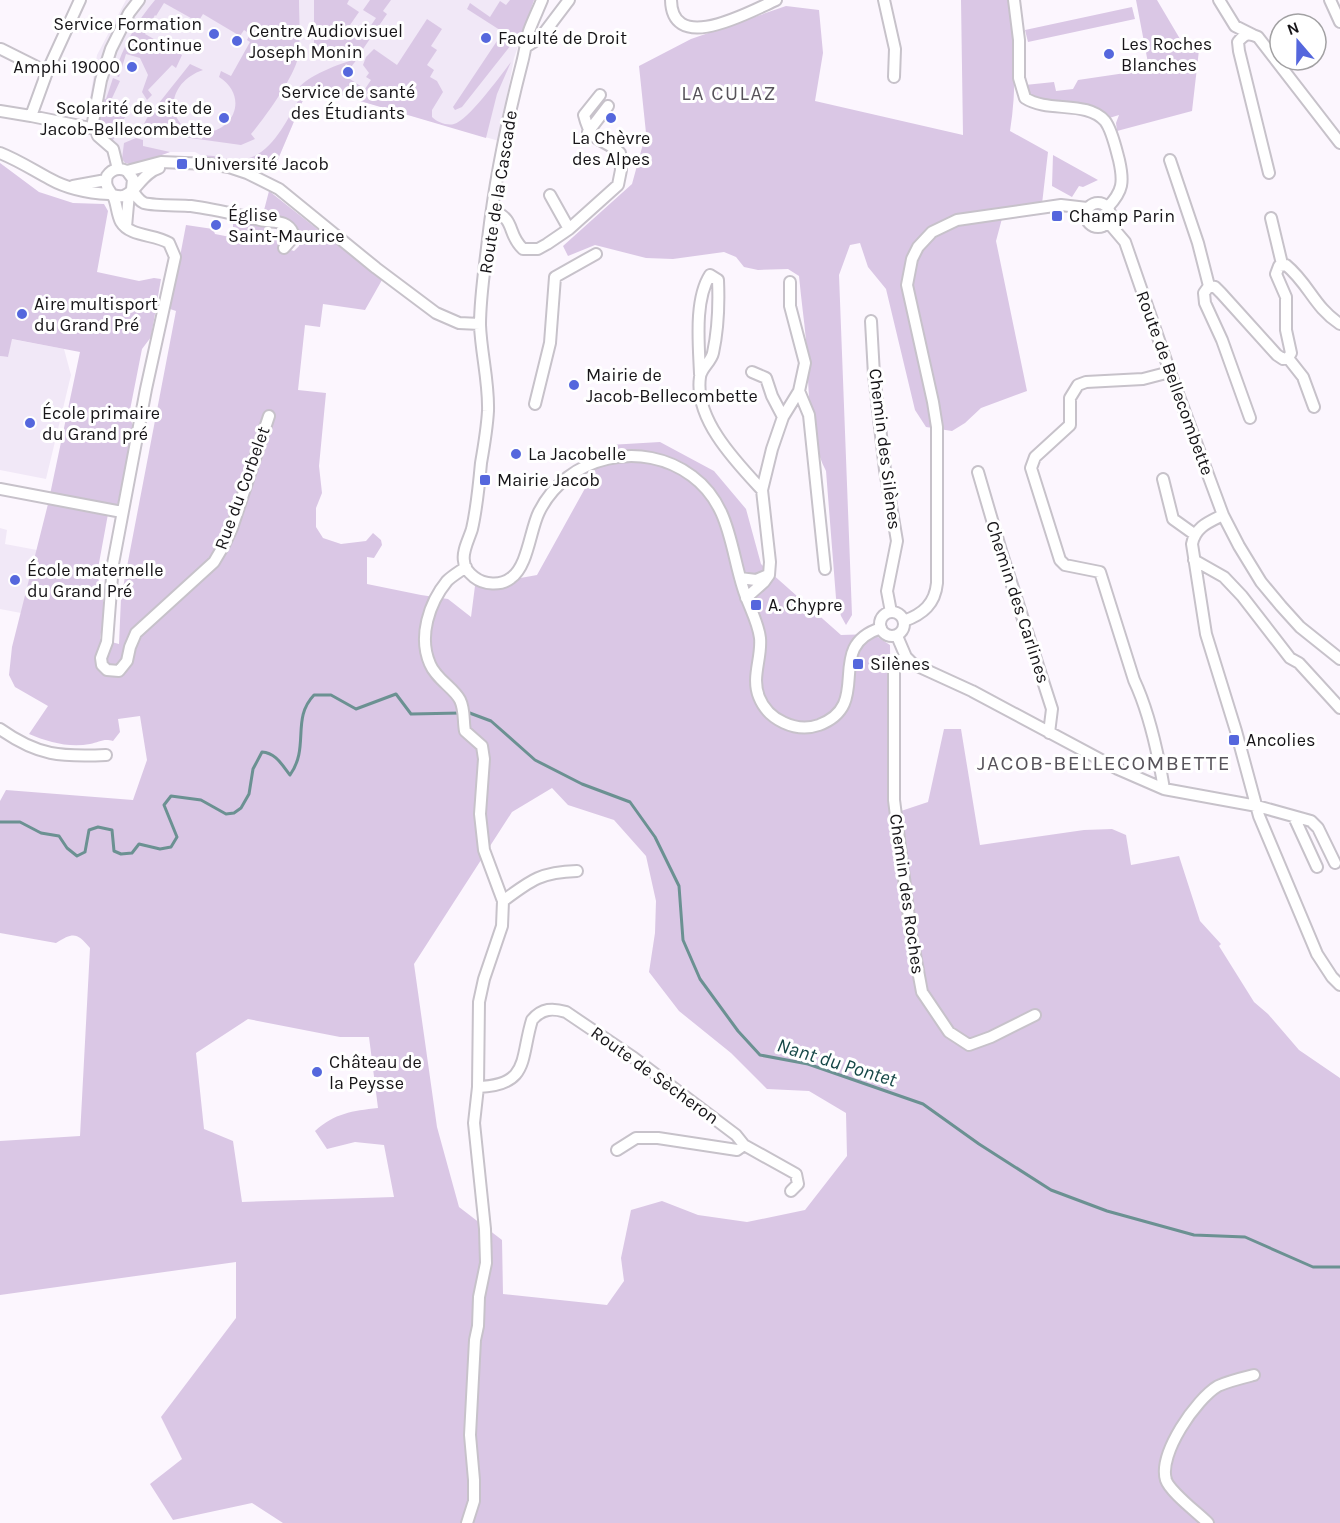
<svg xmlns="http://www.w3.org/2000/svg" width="1340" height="1523" font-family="Karla,sans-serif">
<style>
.built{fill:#f1e8f7}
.green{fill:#dac7e5;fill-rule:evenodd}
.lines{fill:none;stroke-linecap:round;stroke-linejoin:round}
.stream{stroke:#6b9192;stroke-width:3}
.minor-casing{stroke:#c7c2ca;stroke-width:14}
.minor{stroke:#fff;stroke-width:10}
.poi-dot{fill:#5567dd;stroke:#fff;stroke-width:2}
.labels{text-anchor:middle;stroke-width:6;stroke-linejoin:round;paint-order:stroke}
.poi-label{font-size:18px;fill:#171518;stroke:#fff;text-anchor:start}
.street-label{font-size:18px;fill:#171518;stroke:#fff}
.neighbourhood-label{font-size:20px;letter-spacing:1.5px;fill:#57535a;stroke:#fff}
.water-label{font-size:20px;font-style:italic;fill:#164848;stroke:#fff}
.quarter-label{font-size:21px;letter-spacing:1.5px;fill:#57535a;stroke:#fff}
</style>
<rect width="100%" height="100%" fill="#fcf6fe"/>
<!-- built -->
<path class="built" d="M126,0H534L514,58L499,141L309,86L273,171L206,158L195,152H170L156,156L109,160L106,151L95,142L88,125V111L97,55Z
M11,339L64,349L71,375L46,479L0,470V356L8,357Z
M0,528L7,530L5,544L37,550L21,613L0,609Z"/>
<!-- green -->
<path class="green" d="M155,0H299C299,18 301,39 298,57C295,76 264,119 251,134L255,139L241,145L147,132L144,124L147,118L190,64L203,70C173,80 161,113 191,133V137L202,139L203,133C236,131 248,95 219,77L221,71L231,76L250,42L247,40L250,34L244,30L240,36L203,14L198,22L164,3L156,16L155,15L145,34L182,55L176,68L172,65L148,90L152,95L147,100L142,92L148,75L140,58L126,54L119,77L114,75C123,47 136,22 155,0Z
M314,0H349L347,4L359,12L350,25L365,34L376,18L363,10L370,0H391L383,11L387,14L363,49L360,48L329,59L314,49Z
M510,0H534L521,37L515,40L462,107L455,110L453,107L503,32L467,9L470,3L490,17L500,1L506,5Z
M961,0H1011C1015,42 1017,88 1010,131L1048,152L1042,204L1004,211L996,241L1027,391L981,408L965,423L952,431L926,427L915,410L886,289L868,267L860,243L850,245L839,275L852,615L846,625L841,616L836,598L826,471C807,433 809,383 806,340C804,319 801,298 799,276L788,269L758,270L744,267L736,257L724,252L673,259L646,258L595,245L568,256L563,246L632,184L646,133L639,66L691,39L786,6L819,10L823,53L815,101L963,135Z
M1136,0H1157L1183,44L1189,48L1199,50L1192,111L1117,131L1116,123L1119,115L1106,119L1038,100L1027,95L1025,85L1054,82L1056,91L1073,89L1078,80L1132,72L1136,67L1148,63Z
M1132,7L1135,19L1028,42L1025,30Z
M427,19L442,29L431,46L437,50L427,65L434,70L430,77L437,81L443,92L432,110V117C437,122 447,126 454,124C468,121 501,75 511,62L497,94L486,138L309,86L273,171L203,156C211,154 224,159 234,160C270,162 285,122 301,96L295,92C308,74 338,65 358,58L351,67L346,64L341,73L365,89L371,80L366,77L369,73L363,65L366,57L374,49L397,65Z
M113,78L120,81L107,109L121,115L124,110L128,113L114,133L116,136L112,141C97,128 99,116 102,98L106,99Z
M136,138L143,140V146L170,152L135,165L125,163L122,159L124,143Z
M1053,155L1098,180L1083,187L1079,186L1072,197L1052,186Z
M0,163L39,192L73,203L104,204L108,211L97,272L139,281L154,278L161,279L151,337L142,349L129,415L133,426L118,503L108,514L97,574L103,598V620L100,639L119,644L121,598L176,311L170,309L186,225L213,229L215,234L230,237L232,231L230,230H233V223L228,219L227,215L260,224L280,236L281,247L294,251L299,246L300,238L294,226L262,218L269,191L382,280L365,310L323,304L320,327L305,325L298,390L326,393L319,466L322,493L316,508V527L323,538L341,544L366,541L373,533L381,540L382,545L374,558L367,557V584L421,595L448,599L471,617L475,586L537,575L609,445L660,442L714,471L746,509L761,564L841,635L873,634L890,645L892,814L928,802L944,729H961L980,845L1084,830L1112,829L1126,835L1131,865L1179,856L1200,921L1221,944L1219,946L1254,1002L1268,1014L1299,1050L1340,1078V1523H283L252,1503L173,1520L150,1484L182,1459L161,1417L236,1318V1262L0,1295V1141L80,1136L90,948C77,933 74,932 56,943L0,933V801L6,790L133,800L147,760L140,716L118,719L120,732L113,741C104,738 99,742 90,744C69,748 48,742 29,734L48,706L15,687L9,675L12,647L48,504L80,352L12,339L8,357L0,356ZM552,788L568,805L614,820L646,856L656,901L655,933L649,972L679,1011L731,1053L767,1089L809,1091L846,1113L847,1156L805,1210L747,1222L698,1215L662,1201L631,1210L621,1258L624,1281L607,1305L503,1294L502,1240L459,1207L437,1127L414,964L512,812ZM248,1019L340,1037H369L378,1108C352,1111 335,1113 315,1131L327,1149L355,1142L384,1145L394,1197L242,1202L233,1141L204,1129L196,1053Z
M1091 214a7 7 0 1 1 14 0a7 7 0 1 1-14 0Z"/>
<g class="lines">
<!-- stream -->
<path class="stream" d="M467,712L491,721L535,760L582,784L630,802L655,837L679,886L683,940L700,979L738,1031L760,1055L808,1064L923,1104L979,1144L1051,1190L1107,1211L1194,1235L1245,1237L1313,1267H1340
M0,822H20L41,833L59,836L67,848L77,856L85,852L89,830L98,827L112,830L114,851L121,854L132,853L139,844L160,849L171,847L177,837L164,805L171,796L201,800L226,814L234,813L241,808L249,794L253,769L262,752C276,753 282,765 290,775C310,747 291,719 314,695H331L356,709L396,694L411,714L461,713"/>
<!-- minor casing -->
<g class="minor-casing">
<path id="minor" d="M542,0C538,10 533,20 529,31C526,41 525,52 522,63C507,121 495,179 488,239C485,267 480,296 480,325C481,353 489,382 488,411C487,428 484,446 481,463C479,485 477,507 472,529C469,539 462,551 464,561C464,567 469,573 474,577C484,585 501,586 511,578C528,566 530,530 539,512C567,455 643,439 692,476C730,504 730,547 743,588C748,605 758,621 760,638C762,658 751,677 759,697C768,720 796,733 819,725C875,704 822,647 881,628
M671,0C672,56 751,11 776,0
M884,0L895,49L894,77
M1014,0L1019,40V78L1025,98C1048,113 1087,100 1105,121C1112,130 1116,149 1119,160C1124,182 1123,191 1108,207
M1219,0L1235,26L1253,35
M1330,0L1340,22
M527,46L541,37L569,0
M1,49L47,72
M0,111L31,116L47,72L80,0
M31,116L95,129
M588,132L608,106
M0,153C18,160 33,170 50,179C68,189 89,193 109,194C114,195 118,197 123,196C136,193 142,173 159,168
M1170,160L1198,243L1209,286
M118,169L113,149L98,136L93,122L101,80L111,49L129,13L139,0
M127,171L161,162L208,164L229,167L247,173L279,189L376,268L436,313L459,323L480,324
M1269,173L1239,51L1238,42C1245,33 1249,33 1258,37L1340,143
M73,186L106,180
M132,189L133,179L127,171C119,167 112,169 107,176C104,187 110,190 114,198C117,205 117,215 121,222C130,237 155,234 169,243L175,257L146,389L113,564L107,642L101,658L102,665L107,670L119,671L127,661L130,647L136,633L214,562L224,545L232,528L269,416
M132,189C135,195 138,200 144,203C155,206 179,205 191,206C215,209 237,215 260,220C273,223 287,219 293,233L291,240L284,248
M550,195L569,229
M1086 215a12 12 0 1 1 24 0a12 12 0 1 1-24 0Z
M492,210C517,220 506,233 523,249H538L547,244L569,229L618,185L621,170L620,153C600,135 592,146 584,115L600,95
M1271,218L1282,264
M1108,222L1125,242L1170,372L1223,515L1239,546L1261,582L1281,606L1300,627L1340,659
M126,227L129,193
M1209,286L1215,287L1221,293L1277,355L1283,359L1288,358L1291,353L1286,330V297L1276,274L1279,266L1286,265C1309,284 1314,307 1340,324
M1209,286L1204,293L1205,303L1222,340L1250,418
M871,321L874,375L885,470L897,541L887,591L891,612
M1288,358L1303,377L1314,407
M752,372L766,378L772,396L783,417
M700,374C699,345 694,300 710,275L718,280C719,303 718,330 713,353C711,362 701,368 700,377C694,419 736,462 762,490
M799,391L809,415L825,569
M535,404L550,343L555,277L596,254
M978,472L1002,554L1052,709L1049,733
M1163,479L1173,519L1194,534
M0,489L122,512
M1223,515C1209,522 1195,527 1192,544L1206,634L1236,731L1259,816L1317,954L1332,977L1340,985
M1194,560L1224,577L1242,596L1290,658L1299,663L1340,708
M466,567C459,572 452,576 447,581C429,603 418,637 430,664C436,679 454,688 460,700C465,710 463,721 465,731L482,746L484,759L480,814L484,850L503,901L502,926L484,979L479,1002L478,1087L474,1123L485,1229L486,1263L479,1297L478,1326L475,1340L470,1435L474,1480V1501L467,1523
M740,578L756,580L768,575
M746,598L764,582L769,575L770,562L762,490L772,449L783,417L799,391L805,363L790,306V282
M880 624a12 12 0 1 1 24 0a12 12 0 1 1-24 0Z
M904,621C923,614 935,604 937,583V427L933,402L907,285L912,259L918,247L932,232L957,220L1061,205L1087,208
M897,636L906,657L913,664L972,691L1118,769L1164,789L1257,806L1311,821L1318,828L1335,863
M906,657L897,662L894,668V800L911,933L922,992L949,1032L969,1045L991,1037L1035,1015
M0,729C38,756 61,757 106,755
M1164,789C1158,753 1150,714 1134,680L1100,572L1065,565L1060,560L1031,468L1035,457L1070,425V398L1078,385L1086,382L1143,379L1170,372
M1294,817L1317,867
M503,901C531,880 541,872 577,871
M478,1087C530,1085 520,1059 532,1020C542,1008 553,1008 566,1012L634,1058L736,1135L744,1145L737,1150L658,1138H636L617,1150
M744,1145L796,1174L798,1184L791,1191
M1208,1523C1198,1513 1170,1492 1166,1480C1158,1454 1196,1399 1218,1386C1229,1381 1242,1378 1254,1375"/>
</g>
<!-- minor -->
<use href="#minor" class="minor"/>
</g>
<!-- markers -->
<g class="poi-dot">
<circle cx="214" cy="34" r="6"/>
<circle cx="486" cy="38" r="6"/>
<circle cx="237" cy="41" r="6"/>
<circle cx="1109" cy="54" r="6"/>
<circle cx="132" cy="67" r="6"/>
<circle cx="348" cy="72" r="6"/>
<circle cx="224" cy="118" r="6"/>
<circle cx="611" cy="118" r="6"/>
<rect x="176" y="158" width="12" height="12" rx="3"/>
<rect x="1051" y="210" width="12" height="12" rx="3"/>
<circle cx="216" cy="225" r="6"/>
<circle cx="22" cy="314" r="6"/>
<circle cx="574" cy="385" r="6"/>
<circle cx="30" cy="423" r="6"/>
<circle cx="516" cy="454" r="6"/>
<rect x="479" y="474" width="12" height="12" rx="3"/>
<circle cx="15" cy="580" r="6"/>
<rect x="750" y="599" width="12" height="12" rx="3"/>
<rect x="852" y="658" width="12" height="12" rx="3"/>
<rect x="1228" y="734" width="12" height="12" rx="3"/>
<circle cx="317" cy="1072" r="6"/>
</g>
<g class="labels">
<!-- poi labels -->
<g class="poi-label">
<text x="202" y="30" text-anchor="end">Service Formation<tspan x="202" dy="21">Continue</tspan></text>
<text x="249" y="37">Centre Audiovisuel<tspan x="249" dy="21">Joseph Monin</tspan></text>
<text x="498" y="44">Faculté de Droit</text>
<text x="1121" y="50">Les Roches<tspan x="1121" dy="21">Blanches</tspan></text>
<text x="120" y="73" text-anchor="end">Amphi 19000</text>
<text x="348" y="98" text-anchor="middle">Service de santé<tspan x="348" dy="21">des Étudiants</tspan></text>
<text x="212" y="114" text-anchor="end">Scolarité de site de<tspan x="212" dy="21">Jacob-Bellecombette</tspan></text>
<text x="611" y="144" text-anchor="middle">La Chèvre<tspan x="611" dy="21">des Alpes</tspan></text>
<text x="194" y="170">Université Jacob</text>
<text x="228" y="221">Église<tspan x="228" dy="21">Saint-Maurice</tspan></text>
<text x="1069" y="222">Champ Parin</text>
<text x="34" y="310">Aire multisport<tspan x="34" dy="21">du Grand Pré</tspan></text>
<text x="586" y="381">Mairie de<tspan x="586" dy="21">Jacob-Bellecombette</tspan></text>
<text x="42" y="419">École primaire<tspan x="42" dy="21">du Grand pré</tspan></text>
<text x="528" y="460">La Jacobelle</text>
<text x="497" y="486">Mairie Jacob</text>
<text x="27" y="576">École maternelle<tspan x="27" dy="21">du Grand Pré</tspan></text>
<text x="768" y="611">A. Chypre</text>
<text x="870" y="670">Silènes</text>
<text x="1246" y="746">Ancolies</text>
<text x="329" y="1068">Château de<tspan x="329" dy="21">la Peysse</tspan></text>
</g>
<!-- street labels -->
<g class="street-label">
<text transform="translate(498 192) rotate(-81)" y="6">Route de la Cascade</text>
<text transform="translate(1175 383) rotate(70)" y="6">Route de Bellecombette</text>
<text transform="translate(885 449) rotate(83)" y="6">Chemin des Silènes</text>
<text transform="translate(242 488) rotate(-70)" y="6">Rue du Corbelet</text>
<text transform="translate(1018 602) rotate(72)" y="6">Chemin des Carlines</text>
<text transform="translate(907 894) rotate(82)" y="6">Chemin des Roches</text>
<text transform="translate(655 1075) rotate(36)" y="6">Route de Sècheron</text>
</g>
<!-- neighbourhood labels -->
<g class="neighbourhood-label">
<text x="729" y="100">LA CULAZ</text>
</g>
<!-- water labels -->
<g class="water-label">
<text transform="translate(837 1062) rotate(17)" y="7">Nant du Pontet</text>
</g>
<!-- quarter labels -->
<g class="quarter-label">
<text x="1104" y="770">JACOB-BELLECOMBETTE</text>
</g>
</g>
<!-- north arrow -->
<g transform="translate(1298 42) rotate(340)"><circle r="28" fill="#ffffff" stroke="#a2a1a3" stroke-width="1.5"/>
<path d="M0-4.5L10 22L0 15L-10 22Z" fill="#5567dd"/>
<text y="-9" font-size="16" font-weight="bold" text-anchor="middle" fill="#171518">N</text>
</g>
</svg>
